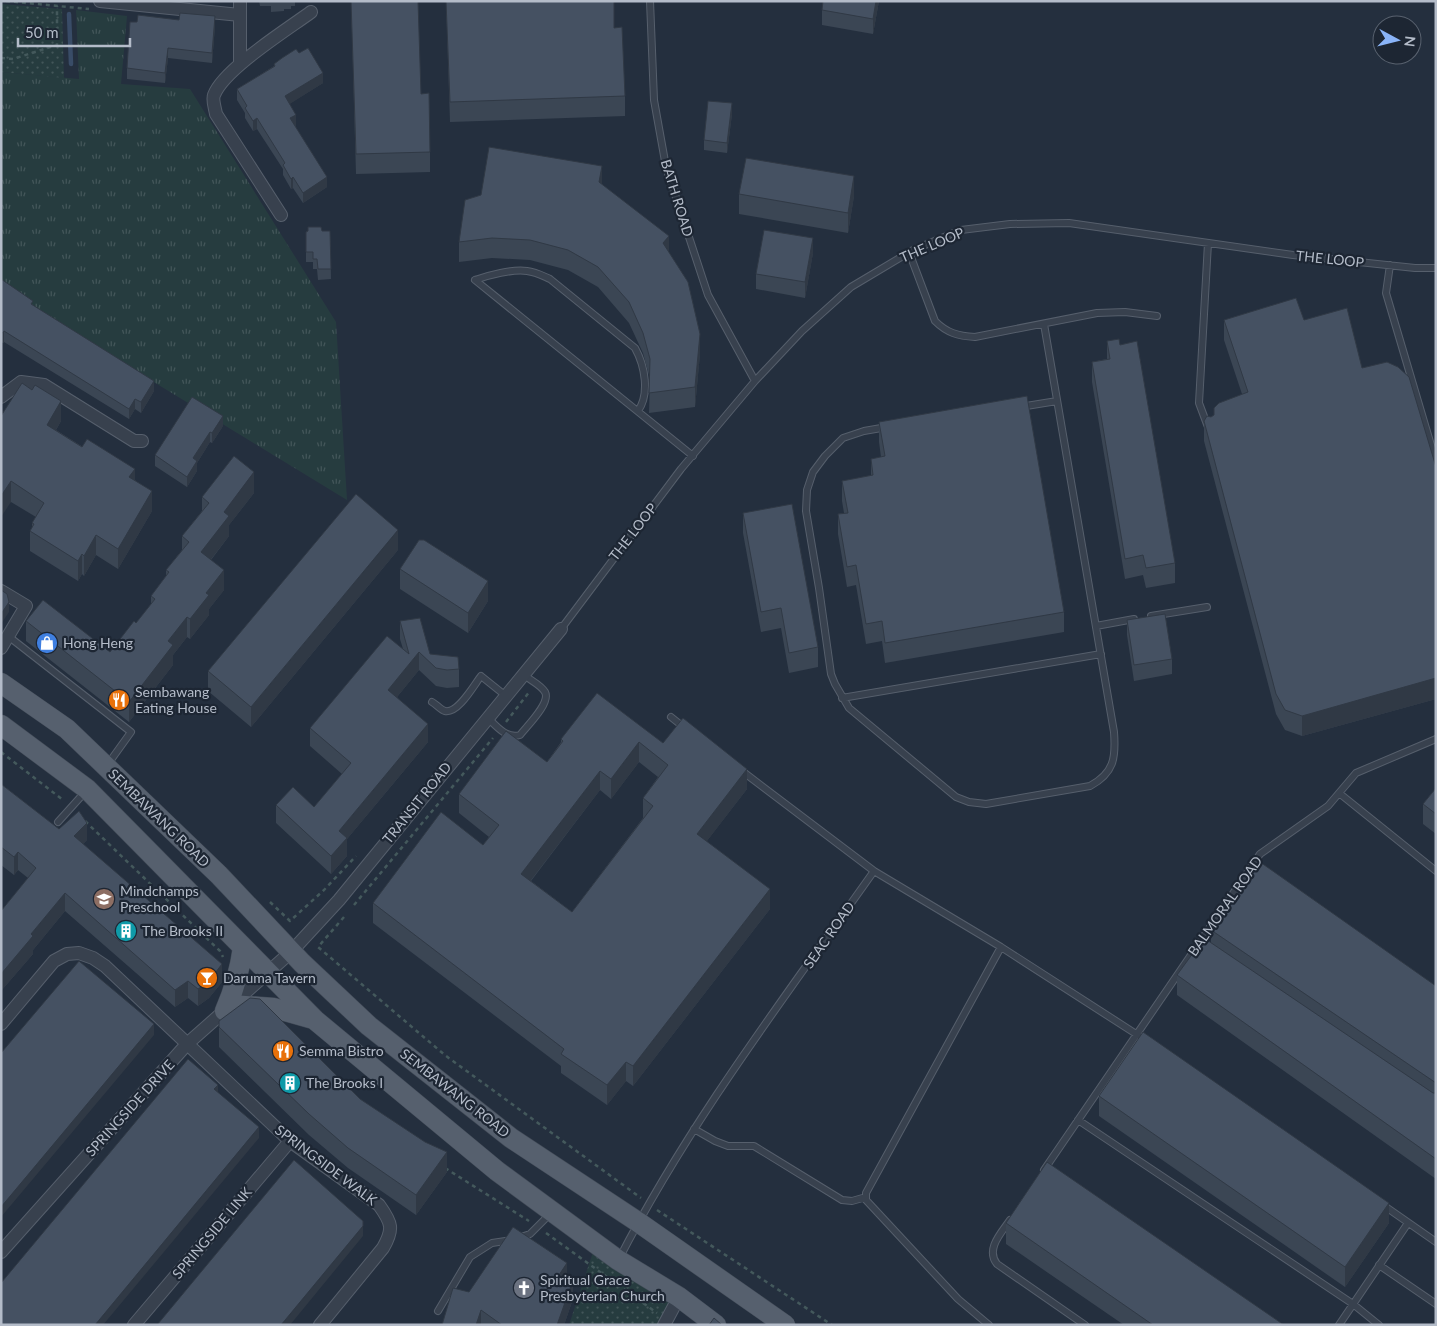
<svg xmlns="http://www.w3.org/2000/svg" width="1437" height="1326" font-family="Lato,sans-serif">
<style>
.grass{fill:url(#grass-tufts)}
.park{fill:url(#park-dots)}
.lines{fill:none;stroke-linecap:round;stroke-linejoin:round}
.stream{stroke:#394c67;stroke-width:4.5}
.lane-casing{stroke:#565f6c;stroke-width:8}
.street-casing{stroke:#565f6c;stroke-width:14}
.primary-casing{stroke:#414a57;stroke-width:21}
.path{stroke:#44595c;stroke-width:2.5;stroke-dasharray:4 4;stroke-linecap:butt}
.lane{stroke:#38414e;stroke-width:6}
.street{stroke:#38414e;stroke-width:12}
.primary{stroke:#56606e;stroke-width:20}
.wall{fill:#3b4654;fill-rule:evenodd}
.shaded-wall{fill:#303945}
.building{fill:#455162;stroke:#303945;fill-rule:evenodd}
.labels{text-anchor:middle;stroke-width:4.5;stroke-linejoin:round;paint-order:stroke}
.street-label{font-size:14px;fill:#b4bcc9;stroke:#1d2633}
.poi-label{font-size:14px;fill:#b4bcc9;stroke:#1d2633;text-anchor:start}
</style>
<defs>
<pattern id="grass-tufts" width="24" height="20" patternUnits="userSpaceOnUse" patternTransform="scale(1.25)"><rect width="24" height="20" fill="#263c3f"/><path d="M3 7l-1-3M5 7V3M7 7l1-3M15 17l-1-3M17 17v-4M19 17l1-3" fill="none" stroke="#435659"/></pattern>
<pattern id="park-dots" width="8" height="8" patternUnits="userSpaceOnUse" patternTransform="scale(1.25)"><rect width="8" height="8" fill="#263c3f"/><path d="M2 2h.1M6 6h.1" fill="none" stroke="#435659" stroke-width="1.8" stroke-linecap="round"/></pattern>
</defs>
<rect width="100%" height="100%" fill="#242f3e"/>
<!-- grass -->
<path class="grass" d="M76,10L127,16L121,84L190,89L336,322L347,500L36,310L1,286V72L79,79Z"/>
<!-- park -->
<path class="park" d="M1,4L62,9L64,78L1,72Z
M594,1249L679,1297L661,1325H569Z"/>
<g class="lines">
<!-- stream -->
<path class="stream" d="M69,14L71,64"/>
<!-- lane casing -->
<g class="lane-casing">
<path id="lane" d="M650,1L654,100L666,167L708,295L755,381
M1208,243L1199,403L1208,427
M909,252L935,321C947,333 958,336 975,337L1097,313L1125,312L1157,316
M1390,265L1386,293L1436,462
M475,280L693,456
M475,280C489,275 512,269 527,271C536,272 543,276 550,279L635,348C645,366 650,394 638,411
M1020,407L1057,401
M887,427L864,431L843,438L825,456L813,472L807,490L806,511L819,588L831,674L835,684L849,708L956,797L969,802L986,804L1090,786C1114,773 1116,758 1114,732L1044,324
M1151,616L1207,607
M1096,626L1134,619
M561,629L681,469L755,381L802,331L851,287L913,250L961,230L1010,224L1069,223L1293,255L1415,268H1436
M8,636L131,732L108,764
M842,698L1101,654
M432,702C436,704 441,710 445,711C458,714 474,685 481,676L506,696
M671,717L686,729
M488,718C497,727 507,739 520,735C527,726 551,703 545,692C541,685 530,680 524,675
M742,771L874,871L1001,947L1147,1041
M1339,793L1436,871
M58,822L85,792
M1078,1120L1353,1304L1379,1325
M694,1129L715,1141L728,1146H754L842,1200L852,1201L866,1197
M1044,1170L1260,854L1328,806L1356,773L1436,739
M1383,1205L1436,1242
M1010,1220C1002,1232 985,1249 997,1264L1085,1325
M619,1259C690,1121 785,997 874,871
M1379,1265L1436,1304
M438,1311L470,1257L492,1243L512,1240L530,1234L550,1214
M989,1325L958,1299L866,1200V1193L1001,947
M1339,1325L1408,1223"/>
</g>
<!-- street casing -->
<g class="street-casing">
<path id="street" d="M100,1L240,15
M240,1V63
M281,215L216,114C215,108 212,100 214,95C224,69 288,29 311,12
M1,397L21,382L44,385L134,441H142
M1,591L26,606L1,648
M1,1024L54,961L67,954L79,953L93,958L105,966L290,1141L379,1205C392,1223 394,1229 383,1248L320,1325
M1,1252L187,1044L291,952L339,900L561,629
M134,1325L290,1141
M664,1325L679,1297"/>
</g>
<!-- primary casing -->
<g class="primary-casing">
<path id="primary" d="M1,683L67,729L219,875L302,963L369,1026L511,1138L638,1222L785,1325
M1,725L87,789L315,1020L497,1171L618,1260L679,1297L716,1325
M232,1005L274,1008L313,1019
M225,1011C234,990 240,970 243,947"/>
</g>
<!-- path -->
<path class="path" d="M6,1L89,9
M1,58L13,59L57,45V6
M506,722L530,691
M1,752L63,800
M85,821L220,951L223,957
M270,902L290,921L324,890L356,856
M354,905L493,738
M344,917L318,947L446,1056L641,1198
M445,1168L529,1221
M657,1210L832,1325
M546,1233L657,1313"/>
<!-- lane -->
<use href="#lane" class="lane"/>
<!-- street -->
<use href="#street" class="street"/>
<!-- primary -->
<use href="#primary" class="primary"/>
</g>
<!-- wall -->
<path class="wall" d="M259,1H301L295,2V6H291V9H284V11L271,12V6H260Z
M351,1L421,94L430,152V172L356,174Z
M446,1L614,28L625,96V116L450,122Z
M823,1H879L873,34L822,25V10Z
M215,26L212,63L168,58L165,83L127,79V68Z
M299,53L323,83L289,104L296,125L295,126L327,187L303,203L293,188L291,189L283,175V169L257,129L253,131L245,118V113L237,100V89L274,66V64Z
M732,114L727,153L704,150V140Z
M602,184L669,252L700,354L695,407L649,413L650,379L643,353L629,323L598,287L568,270L530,260L492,258L459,262V242Z
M739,194L854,196L848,233L739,214Z
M330,231L331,279L318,280L317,269H313V262H306V232Z
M813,253L805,298L756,289V274Z
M1,279L33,305L154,391L141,413L135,409L129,419L4,342L3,343L1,342Z
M1224,320H1304L1362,368L1436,467V699L1302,736L1285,730L1276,714L1204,441V421L1211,417L1242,394L1224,340Z
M1107,341L1120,345L1175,563V583L1146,588L1143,575L1125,579L1092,382V362L1107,359Z
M1,416L61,421L56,430L135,480L152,511L118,569L96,555L84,576L82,574L78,581L30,551V531L32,528V523L36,517L11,502Z
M879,422L1064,612V632L885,663L882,641L866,644L856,585L847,587L838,534V514L844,513L842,501V481L871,476V459L881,457L879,442Z
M223,426L212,443L210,442L197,463V471L187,487L155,466V455Z
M254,493L229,525V536L211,560L224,590L209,609V615L190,639L187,637L173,655V665L129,722L26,641V621L110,652L136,623L151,605V596L166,576V570L182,550V536L202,511V497Z
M743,513L818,647V667L789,673L781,628L761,632L743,533Z
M398,550L251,727L208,691V671Z
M400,569L488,601L468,633L400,589Z
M1127,620L1172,659V674L1134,681L1127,635Z
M400,621L430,654L459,669V687L447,688L436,686L419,670L397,697L428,742L347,839V856L331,874L276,823V805L314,807L342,774L310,746V728L403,649L400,639Z
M561,739L663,743L747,789L706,842L770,909L633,1086L626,1081L607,1105L561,1073V1066L373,923V903L483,845L489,837L459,813V794L547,762L561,742ZM639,762L658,777L643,798V818L572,912L531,881L600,790L611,799Z
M1,784L59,829L87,840L83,844L222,982L209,998L198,1006L188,998L175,1007L65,911L33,950V954L1,991V911L28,878L18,870L14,875L1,865Z
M1436,788V834L1423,824V804Z
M1211,930L1436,986V1179L1177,995V975L1211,942Z
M219,1021L360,1099L447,1172L416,1215L348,1168L309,1135L219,1047Z
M1099,1096L1389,1223L1345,1287L1099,1116Z
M1006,1223L1284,1325H1124L1006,1244Z
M567,1278L573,1299L564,1325H442L469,1292Z"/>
<!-- shaded-wall -->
<path class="shaded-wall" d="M876,1H879L873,34V19Z
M215,16V26L212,63V53Z
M168,48V58L165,83V73Z
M323,73V83L285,107V96Z
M732,103V114L727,153V143Z
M296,115V125L290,128V118Z
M257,118V129L253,131V121Z
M602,166V186L599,182Z
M854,176V196L848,233V213Z
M293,177V188L291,189V179Z
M327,177V187L303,203V193Z
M669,236V256L663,243Z
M813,238V253L805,298V282Z
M4,331V342L3,343V333Z
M700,334V354L695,407V387Z
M154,381V391L141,413V402Z
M135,399V409L129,419V409Z
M61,401V421L47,445V425Z
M223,416V426L212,443V433Z
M210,432V442L197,463V471L187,487V477L193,458Z
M135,469V489L129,477Z
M254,472V493L229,525V536L201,572V552L224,512Z
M11,481V502L1,517V496Z
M152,491V511L118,569V549Z
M398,530V550L251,727V707Z
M96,535V555L84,576V556Z
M82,554V574L78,581V561Z
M224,570V590L209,609V615L190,639V619L206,593Z
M488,581V601L468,633V613Z
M9,602V612L1,624V614Z
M187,617V637L173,655V665L129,722V702L168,641Z
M419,652V670L388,708V690Z
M1436,678V699L1302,736V716Z
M428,724V742L347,839V856L331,874V856L339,831Z
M639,742V762L611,799V779Z
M747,769V789L697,854V834Z
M600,771V790L521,893V874Z
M87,823V840L74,854V836Z
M18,852V870L14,875V857Z
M770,889V909L633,1086V1066Z
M65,893V911L33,950V954L1,991V974L31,934Z
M222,964V982L209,998L198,1006V989Z
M188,981V998L175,1007V990Z
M154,1024V1035L1,1217V1207Z
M626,1062V1081L607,1105V1085Z
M218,1085V1095L214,1089Z
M259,1127V1138L103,1325H95Z
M447,1152V1172L416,1215V1195Z
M1389,1203V1223L1345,1287V1267Z
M363,1226V1236L290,1325H281Z
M567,1263V1282L559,1275Z
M573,1280V1299L564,1325H557Z
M481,1310V1325H476Z"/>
<!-- building -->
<path class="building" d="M351,1H418L421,94L429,93L430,152L356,154Z
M446,1H614V28L622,27L625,96L450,102Z
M823,1H876L873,19L822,10Z
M180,13L215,16L212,53L168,48L165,73L127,68L130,22H137L138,15L179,20Z
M308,48L323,73L285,96L296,115L290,118L327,177L303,193L293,177L291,179L283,165L285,163L257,118L253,121L245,108L247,106L237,89L275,66L274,64L282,58L296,49L299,53Z
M708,101L732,103L727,143L704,140Z
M489,147L602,166L599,182L669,236L663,243L688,282L700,334L695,387L649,393L650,359L643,333L629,302L598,267L568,250L530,240L492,238L459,242L465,200L481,195Z
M746,158L854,176L848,213L739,194Z
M308,227H321L322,231H330L331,269H318L317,259H313V252H306V232L308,231Z
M764,230L813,238L805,282L756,274Z
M1,279L33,301L31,304L154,381L141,402L135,399L129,409L4,331L3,333L1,332Z
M1296,298L1304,320L1347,308L1362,368L1387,362L1398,367L1409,377L1436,467V678L1302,716L1285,710L1276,694L1204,421L1207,416L1211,417L1214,415V408L1219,403L1248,392L1224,320Z
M1119,339L1120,345L1137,341L1175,563L1146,568L1143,555L1125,559L1092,362L1110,359L1107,341Z
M22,383L32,390L35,385L61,401L47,425L82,447L87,439L135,469L129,477L152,491L118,549L96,535L84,556L82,554L78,561L30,531L34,524L32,523L44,503L11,481L1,496V416Z
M1027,396L1064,612L885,643L882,621L866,624L856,565L847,567L838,514L848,513L842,481L873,475L871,459L885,456L879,422Z
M192,397L223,416L212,433L210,432L193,458L197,461L187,477L155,455Z
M234,456L254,472L224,512L229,516L201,552L224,570L206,593L209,595L190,619L187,617L168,641L173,645L129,702L26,621L43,600L110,652L134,621L136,623L155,599L151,596L169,572L166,570L189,542L182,536L209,503L202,497Z
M356,494L398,530L251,707L208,671Z
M792,504L818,647L789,653L781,608L761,612L743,513Z
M419,540H424L488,581L468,613L400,569Z
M1,590L7,594L9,602L1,614Z
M1165,614L1172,659L1134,665L1127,620Z
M420,618L430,654L458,657L459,669L447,670L436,668L419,652L388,690L428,724L339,831L347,838L331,856L276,805L293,787L314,807L351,763L310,728L387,636L409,654L400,621Z
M597,693L663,743L683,718L747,769L697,834L770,889L633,1066L626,1062L607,1085L561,1054L564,1049L373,903L441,812L483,845L499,825L459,794L506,731L547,762L563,741L561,739ZM639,742L668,765L643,798L653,806L572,912L521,874L600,771L611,779Z
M1,784L59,829L79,811L87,823L74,836L222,964L209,981L198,989L188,981L175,990L65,893L31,934L33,936L1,974V911L36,868L18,852L14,857L1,847Z
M1436,788V814L1423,804Z
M1260,862L1436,986V1083L1211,930Z
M1204,938L1433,1093H1436V1159L1177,975Z
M79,961L154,1024L1,1207V1053Z
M250,998L260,999L360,1099L425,1142L447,1152L416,1195L348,1148L309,1114L219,1027V1021Z
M1143,1032L1389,1203L1345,1267L1099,1096Z
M188,1059L218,1085L214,1089L259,1127L95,1325H1V1283Z
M294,1160L363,1221V1226L281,1325H157Z
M1047,1162L1284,1325H1153L1006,1223Z
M513,1227L567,1263L559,1275L573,1280L557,1325H502L481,1310L476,1325H442L453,1288L469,1292Z
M714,1318L722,1325H709Z"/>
<!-- icons -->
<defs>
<g id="shop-disc" transform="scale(1.125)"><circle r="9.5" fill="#3f7fe0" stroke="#1d2633"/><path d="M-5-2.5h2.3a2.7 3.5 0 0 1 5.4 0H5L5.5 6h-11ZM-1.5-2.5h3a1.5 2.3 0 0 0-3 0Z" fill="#fff"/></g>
<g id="restaurant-disc" transform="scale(1.125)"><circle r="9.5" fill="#e8710a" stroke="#1d2633"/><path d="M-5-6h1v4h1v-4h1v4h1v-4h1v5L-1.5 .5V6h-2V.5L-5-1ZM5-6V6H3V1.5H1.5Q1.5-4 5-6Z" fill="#fff"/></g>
<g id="school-disc" transform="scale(1.125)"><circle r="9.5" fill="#8d6e63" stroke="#1d2633"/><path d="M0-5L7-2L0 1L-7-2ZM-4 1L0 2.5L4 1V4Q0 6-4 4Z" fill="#fff"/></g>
<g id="building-disc" transform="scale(1.125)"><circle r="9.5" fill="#0f9aa8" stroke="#1d2633"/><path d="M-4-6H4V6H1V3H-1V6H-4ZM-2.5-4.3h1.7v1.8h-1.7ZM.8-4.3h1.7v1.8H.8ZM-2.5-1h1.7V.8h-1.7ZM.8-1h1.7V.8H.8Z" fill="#fff"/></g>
<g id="bar-disc" transform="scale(1.125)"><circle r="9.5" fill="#e8710a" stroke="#1d2633"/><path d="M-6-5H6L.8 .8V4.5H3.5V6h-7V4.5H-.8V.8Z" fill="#fff"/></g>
<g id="church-disc" transform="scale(1.125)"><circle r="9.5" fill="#6b7280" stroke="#1d2633"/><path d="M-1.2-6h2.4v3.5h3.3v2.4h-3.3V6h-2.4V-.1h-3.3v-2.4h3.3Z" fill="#fff"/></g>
</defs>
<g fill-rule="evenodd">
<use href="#shop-disc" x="47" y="643"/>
<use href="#restaurant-disc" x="119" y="700"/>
<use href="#school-disc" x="104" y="899"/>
<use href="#building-disc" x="126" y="931"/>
<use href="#bar-disc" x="207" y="978"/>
<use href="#restaurant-disc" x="283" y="1051"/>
<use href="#building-disc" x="290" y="1083"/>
<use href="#church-disc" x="524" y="1288"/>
</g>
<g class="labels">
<!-- street labels -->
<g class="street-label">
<text transform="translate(677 198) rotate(73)" y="5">BATH ROAD</text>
<text transform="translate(932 245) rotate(-23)" y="5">THE LOOP</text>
<text transform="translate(1330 259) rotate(6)" y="5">THE LOOP</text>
<text transform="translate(633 532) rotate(-52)" y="5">THE LOOP</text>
<text transform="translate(417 803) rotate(-51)" y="5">TRANSIT ROAD</text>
<text transform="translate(159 818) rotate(44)" y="5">SEMBAWANG ROAD</text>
<text transform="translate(1225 906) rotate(-55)" y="5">BALMORAL ROAD</text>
<text transform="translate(829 935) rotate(-55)" y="5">SEAC ROAD</text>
<text transform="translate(455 1093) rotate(38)" y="5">SEMBAWANG ROAD</text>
<text transform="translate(130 1108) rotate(-48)" y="5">SPRINGSIDE DRIVE</text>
<text transform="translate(326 1165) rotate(37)" y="5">SPRINGSIDE WALK</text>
<text transform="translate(212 1233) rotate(-50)" y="5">SPRINGSIDE LINK</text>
</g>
<!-- poi labels -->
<g class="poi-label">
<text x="63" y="648">Hong Heng</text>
<text x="135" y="697">Sembawang<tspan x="135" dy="16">Eating House</tspan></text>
<text x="120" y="896">Mindchamps<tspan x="120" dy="16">Preschool</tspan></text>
<text x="142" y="936">The Brooks II</text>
<text x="223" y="983">Daruma Tavern</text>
<text x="299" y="1056">Semma Bistro</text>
<text x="306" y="1088">The Brooks I</text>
<text x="540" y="1285">Spiritual Grace<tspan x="540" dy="16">Presbyterian Church</tspan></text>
</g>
</g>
<!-- border -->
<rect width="1437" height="1326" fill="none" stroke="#b4bcc9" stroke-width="5"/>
<!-- north arrow -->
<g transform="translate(1397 40) rotate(97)"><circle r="24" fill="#1d2633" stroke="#59626f"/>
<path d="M0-4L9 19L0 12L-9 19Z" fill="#8ab4f8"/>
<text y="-8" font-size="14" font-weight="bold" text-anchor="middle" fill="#b4bcc9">N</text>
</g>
<!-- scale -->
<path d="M18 38v8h112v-8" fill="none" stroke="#b4bcc9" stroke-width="2.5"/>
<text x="25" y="38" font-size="15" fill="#b4bcc9" stroke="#1d2633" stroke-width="4" paint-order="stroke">50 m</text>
</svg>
